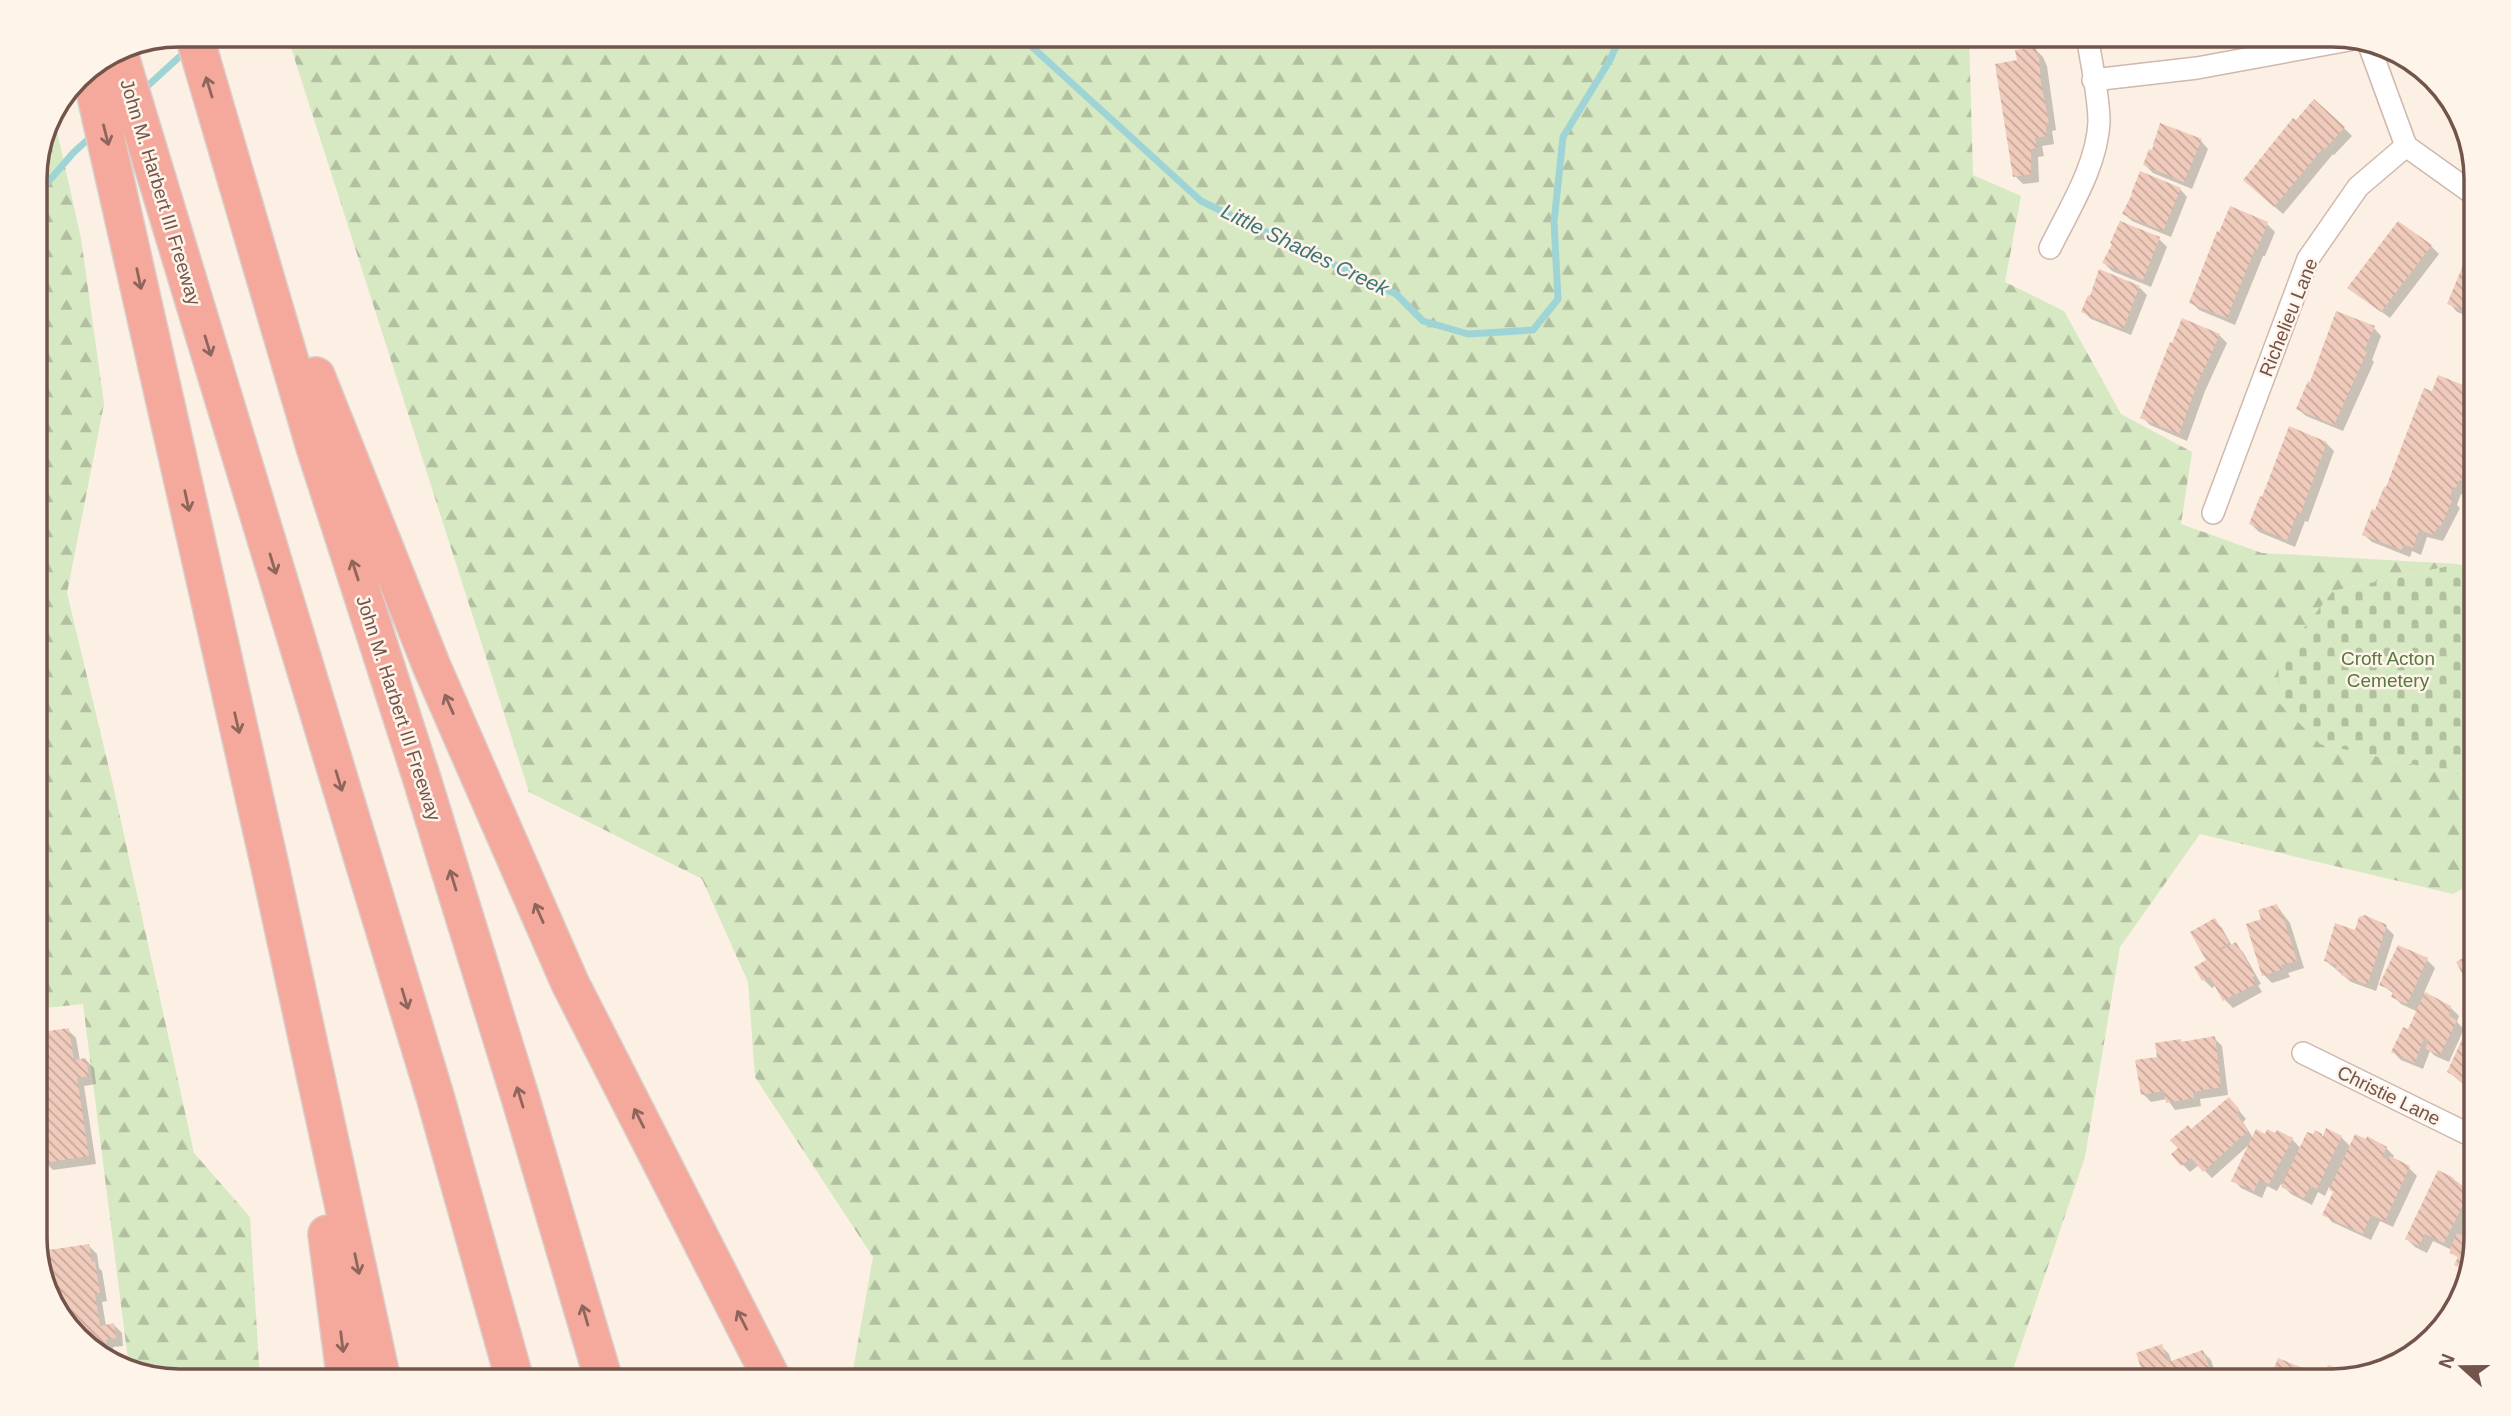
<svg xmlns="http://www.w3.org/2000/svg" width="2511" height="1416" font-family="Arial,sans-serif">
<style>
.forest{fill:url(#forest-firs)}
.cemetery{fill:url(#cemetery-stones)}
.shadow{fill:#0003}
.lines{fill:none;stroke-linecap:round;stroke-linejoin:round}
.stream{stroke:#9fd4d6;stroke-width:7}
.building{fill:url(#building-back-hatch)}
.street-casing{stroke:#cfb8ae;stroke-width:24}
.highway-casing{stroke:#d8cfcc;stroke-width:40}
.street{stroke:#fff;stroke-width:21}
.highway{stroke:#f5a99c;stroke-width:37}
.oneway{stroke:#8d655a}
.labels{text-anchor:middle;stroke-width:5;stroke-linejoin:round;paint-order:stroke}
.street-label{font-size:19px;fill:#73544a;stroke:#fff4ea}
.park-label{font-size:19px;fill:#597942;stroke:#fff4ea}
.water-label{font-size:21px;font-style:italic;fill:#3e7678;stroke:#fff4ea}
.rim{fill:none;stroke:#73544a;stroke-width:3.5}
</style>
<defs>
<pattern id="forest-firs" width="22" height="20" patternUnits="userSpaceOnUse" patternTransform="scale(1.75)"><rect width="22" height="20" fill="#d6e9c3"/><path d="M5 1l3.5 6h-7zM16 11l3.5 6h-7z" fill="#b2bfa0"/></pattern>
<pattern id="cemetery-stones" width="16" height="16" patternUnits="userSpaceOnUse" patternTransform="scale(1.75)"><rect width="16" height="16" fill="#d6e9c3"/><path d="M2 7V4a2 2 0 0 1 4 0v3zM10 15v-3a2 2 0 0 1 4 0v3z" fill="#b2bfa0"/></pattern>
<pattern id="building-back-hatch" width="6" height="6" patternUnits="userSpaceOnUse" patternTransform="scale(1.75)"><rect width="6" height="6" fill="#f0cbbc"/><path d="M-1 5l2 2M0 0l6 6M5-1l2 2" fill="none" stroke="#c7a79b"/></pattern>
</defs>
<rect width="100%" height="100%" fill="#fcf0e4"/>
<!-- forest -->
<path class="forest" d="M287,35H1969L1973,175L2021,196L2005,282L2064,311L2121,414L2192,452L2181,524L2262,553L2458,564L2333,591L2320,744L2476,778V881L2453,894L2200,834L2120,947L2085,1157L2009,1381H851L873,1257L755,1077L748,982L702,879L529,792Z
M53,114L81,238L104,404L67,593L113,785L194,1153L250,1217L260,1381H179L129,1368L83,1004L35,1009V170L46,124Z"/>
<!-- cemetery -->
<path class="cemetery" d="M2458,564L2476,569V778L2320,744L2278,702L2279,660L2333,591Z"/>
<!-- shadow -->
<path class="shadow" d="M2004,35H2029L2014,45Z
M2035,49L2043,57L2047,66L2056,130L2052,131L2054,144L2042,146L2044,156L2038,157L2039,182L2023,184L2015,176L2019,62Z
M2161,125L2201,141L2208,149L2192,189L2153,173L2145,165L2155,146L2153,144Z
M2344,128L2352,136L2334,155L2333,154L2283,214L2253,188Z
M2180,189L2187,197L2171,237L2132,221L2124,214Z
M2121,223L2159,239L2167,247L2151,287L2112,271L2104,263L2111,250Z
M2267,224L2275,232L2265,256H2263L2235,325L2199,310L2191,302Z
M2431,246L2439,254L2390,318L2349,288Z
M2476,272V319L2457,312L2450,304Z
M2139,287L2147,295L2131,335L2091,319L2083,311Z
M2374,328L2381,336L2372,360L2374,362L2343,431L2306,416L2298,409L2311,384Z
M2219,335L2227,343L2205,391L2187,441L2150,425L2142,417Z
M2476,392V471L2464,495L2461,494L2457,505L2460,508L2443,541L2427,537L2421,555L2412,551L2410,557L2372,542L2364,535L2433,394Z
M2290,429L2326,443L2334,451L2308,522L2305,521L2295,547L2259,532L2251,524Z
M2277,906L2290,923L2304,968L2288,973L2290,977L2272,983L2264,975L2263,920Z
M2214,920L2222,928L2232,946L2235,944L2243,952L2261,984L2258,985L2262,992L2233,1008L2225,1000L2216,985L2212,988L2204,980Z
M2386,927L2394,935L2376,991L2351,982L2326,961L2356,932Z
M2399,947L2427,960L2435,968L2424,993L2450,1007L2459,1016L2457,1022L2464,1029L2449,1062L2435,1056L2430,1051L2423,1069L2401,1060L2393,1052L2409,1032L2418,1012L2401,1004L2393,996L2394,994L2381,984Z
M68,1030L76,1038L80,1061L86,1060L94,1068L96,1084L84,1086L96,1164L53,1170L45,1162Z
M2214,1038L2222,1046L2228,1095L2200,1099L2201,1106L2175,1110L2167,1099L2151,1102L2143,1094L2180,1040L2183,1043Z
M2465,1038L2476,1043V1095L2449,1072Z
M2236,1107L2246,1119L2243,1122L2253,1138L2266,1136L2292,1139L2301,1149L2315,1133L2324,1137H2341L2351,1147L2386,1148L2394,1156L2392,1159L2409,1168L2417,1176L2393,1227L2380,1221L2371,1240L2332,1222L2325,1214L2335,1193L2329,1187L2325,1196L2318,1192L2312,1205L2291,1194L2281,1184L2277,1191L2267,1186L2262,1198L2241,1188L2233,1180L2251,1143L2212,1178L2199,1165L2190,1172L2182,1164L2191,1131Z
M2453,1179L2476,1196V1237L2466,1273L2456,1264L2459,1259L2452,1250L2433,1241L2427,1253L2415,1247L2407,1239Z
M89,1246L97,1254L99,1268L102,1271L107,1301L102,1302L106,1326L114,1325L122,1333L123,1346L113,1347L114,1364L108,1362L55,1309L51,1297L44,1253Z
M2161,1346L2169,1354L2172,1363L2203,1352L2211,1360L2218,1381H2150L2146,1376L2138,1354Z"/>
<g class="lines">
<!-- stream -->
<path class="stream" d="M1019,35L1201,201L1396,294L1423,321L1468,334L1533,330L1558,299L1554,222L1563,137L1610,60L1621,35
M142,91L188,49
M35,197L74,152L94,134"/>
</g>
<!-- building -->
<path class="building" d="M2036,47L2037,57H2039L2041,83L2049,123H2045L2047,136L2035,138L2037,148L2031,149V174L2013,177L1995,64L2017,60L2015,50Z
M2314,99L2345,127L2325,149L2324,147L2274,207L2243,180L2293,118L2296,120Z
M2160,123L2202,139L2184,182L2143,165L2149,149L2152,150Z
M2140,171L2181,188L2163,231L2122,214L2132,194H2131Z
M2230,206L2268,222L2257,250L2255,249L2227,318L2189,303L2217,231L2219,232Z
M2120,221L2160,237L2143,280L2102,263L2112,244L2110,243Z
M2398,221L2432,245L2381,312L2347,288Z
M2463,265L2476,270V315L2447,304Z
M2099,269L2140,286L2123,329L2081,312L2088,295L2090,296Z
M2336,311L2375,326L2364,351L2367,352L2334,425L2296,409L2308,381L2310,382Z
M2182,318L2220,334L2198,382L2179,434L2140,418L2170,342L2172,343Z
M2438,375L2476,390V435L2468,451L2472,453L2461,481L2459,480L2456,488L2453,487L2450,497L2453,499L2441,526L2439,525L2433,535L2419,530L2413,548L2404,544L2402,550L2362,535L2372,509L2375,510L2384,487H2386L2424,388L2432,391Z
M2289,426L2327,442L2300,515L2297,514L2287,540L2249,524L2260,496L2262,497Z
M2277,904L2280,914L2282,913L2297,961L2281,965L2283,969L2262,976L2246,924L2261,919L2258,910Z
M2365,915L2387,925L2368,983L2365,984L2341,975L2343,971L2335,969L2337,965L2324,961L2335,923L2355,930L2359,917Z
M2215,918L2229,943L2220,948L2221,950L2236,942L2255,976L2252,977L2256,984L2223,1001L2210,977L2202,981L2194,967L2206,960L2190,932Z
M2398,945L2428,958L2407,1004L2391,997L2393,991L2379,985Z
M2476,950V999L2456,962Z
M2425,992L2451,1006L2449,1016L2457,1020L2440,1055L2425,1049L2429,1040L2424,1038L2415,1063L2391,1052L2403,1027L2408,1029Z
M69,1028L74,1060L86,1058L89,1076L77,1078L89,1156L44,1163L35,1109V1033Z
M2464,1035L2476,1041L2472,1052L2476,1054V1092L2463,1086L2464,1083L2457,1079L2458,1078L2447,1072Z
M2215,1036L2221,1087L2193,1092L2194,1098L2166,1103L2164,1091L2141,1095L2135,1060L2157,1057L2155,1043L2181,1039V1042Z
M2229,1097L2240,1110L2236,1113L2248,1131L2203,1172L2191,1158L2181,1166L2171,1154L2178,1148L2170,1140L2188,1125L2191,1129Z
M2326,1128L2342,1136L2317,1189L2310,1186L2304,1198L2281,1187L2307,1132L2313,1134L2315,1130L2322,1134V1138Z
M2256,1129L2265,1134L2267,1129L2275,1133L2277,1130L2293,1138L2269,1184L2259,1180L2254,1191L2231,1181Z
M2355,1134L2366,1139L2367,1136L2387,1147L2382,1157L2388,1160L2390,1156L2410,1166L2385,1221L2371,1215L2363,1234L2322,1215L2333,1192L2329,1190Z
M2438,1170L2454,1178L2453,1181L2471,1189L2444,1243L2425,1234L2419,1246L2405,1239Z
M2476,1202V1237L2467,1271L2454,1265L2458,1257L2450,1253V1249L2457,1233L2461,1235Z
M89,1244L92,1262L95,1261L100,1293L95,1294L100,1326L114,1323L116,1338L106,1340L108,1356L105,1357L106,1360L55,1309L47,1285L42,1251Z
M2162,1344L2168,1362L2203,1350L2214,1381H2156L2154,1374L2144,1377L2136,1353Z
M2278,1358L2323,1376L2328,1365L2351,1374L2332,1381H2269Z"/>
<g class="lines">
<!-- street casing -->
<g class="street-casing">
<path id="street" d="M2369,45L2406,146L2476,196
M2093,80L2197,68L2349,40
M2050,248C2069,209 2097,166 2099,122C2099,95 2091,62 2087,35
M2213,513L2308,259L2358,187L2406,146
M2303,1053L2476,1138"/>
</g>
<!-- highway casing -->
<g class="highway-casing">
<path id="highway" d="M194,35L315,447L420,773L521,1100L604,1381
M118,50L435,1096L515,1381
M90,69L269,862L382,1381
M316,376L432,667L570,983L773,1381
M327,1234L346,1381"/>
</g>
<!-- street -->
<use href="#street" class="street"/>
<!-- highway -->
<use href="#highway" class="highway"/>
</g>
<!-- one-way arrows -->
<defs><path id="oneway-shaft" d="M-6 0H5M1.5-3L5.5 0L1.5 3" fill="none" stroke-width="1.6" stroke-linecap="round" stroke-linejoin="round" transform="scale(1.75)"/></defs>
<g class="oneway">
<use href="#oneway-shaft" transform="translate(209 87) rotate(-107)"/>
<use href="#oneway-shaft" transform="translate(106 135) rotate(76)"/>
<use href="#oneway-shaft" transform="translate(139 279) rotate(78)"/>
<use href="#oneway-shaft" transform="translate(208 346) rotate(73)"/>
<use href="#oneway-shaft" transform="translate(187 501) rotate(78)"/>
<use href="#oneway-shaft" transform="translate(273 564) rotate(73)"/>
<use href="#oneway-shaft" transform="translate(355 570) rotate(-108)"/>
<use href="#oneway-shaft" transform="translate(449 704) rotate(-114)"/>
<use href="#oneway-shaft" transform="translate(237 723) rotate(77)"/>
<use href="#oneway-shaft" transform="translate(339 781) rotate(73)"/>
<use href="#oneway-shaft" transform="translate(453 880) rotate(-107)"/>
<use href="#oneway-shaft" transform="translate(539 913) rotate(-114)"/>
<use href="#oneway-shaft" transform="translate(405 999) rotate(73)"/>
<use href="#oneway-shaft" transform="translate(520 1097) rotate(-107)"/>
<use href="#oneway-shaft" transform="translate(639 1118) rotate(-117)"/>
<use href="#oneway-shaft" transform="translate(357 1264) rotate(78)"/>
<use href="#oneway-shaft" transform="translate(585 1315) rotate(-106)"/>
<use href="#oneway-shaft" transform="translate(742 1320) rotate(-117)"/>
<use href="#oneway-shaft" transform="translate(342 1342) rotate(83)"/>
</g>
<g class="labels">
<!-- street labels -->
<g class="street-label">
<text transform="translate(161 192) rotate(73)" y="7">John M. Harbert III Freeway</text>
<text transform="translate(2288 317) rotate(-68)" y="7">Richelieu Lane</text>
<text transform="translate(399 708) rotate(72)" y="7">John M. Harbert III Freeway</text>
<text transform="translate(2389 1095) rotate(26)" y="7">Christie Lane</text>
</g>
<!-- park labels -->
<g class="park-label">
<text x="2388" y="665">Croft Acton<tspan x="2388" dy="22">Cemetery</tspan></text>
</g>
<!-- water labels -->
<g class="water-label">
<text transform="translate(1305 250) rotate(26)" y="7">Little Shades Creek</text>
</g>
</g>
<!-- crop -->
<path d="M0 0H2511V1416H0ZM179 47H2332A132 132 0 0 1 2464 179V1237A132 132 0 0 1 2332 1369H179A132 132 0 0 1 47 1237V179A132 132 0 0 1 179 47Z" fill="#fff4ea" fill-rule="evenodd"/>
<path class="rim" d="M179 47H2332A132 132 0 0 1 2464 179V1237A132 132 0 0 1 2332 1369H179A132 132 0 0 1 47 1237V179A132 132 0 0 1 179 47Z"/>
<!-- north arrow -->
<g transform="translate(2462 1367) rotate(291)" stroke="#fff4ea" stroke-width="5" paint-order="stroke">
<path d="M0-5L12 26L0 18L-12 26Z" fill="#73544a"/>
<text y="-10" font-size="19" font-weight="bold" text-anchor="middle" fill="#73544a">N</text>
</g>
</svg>
